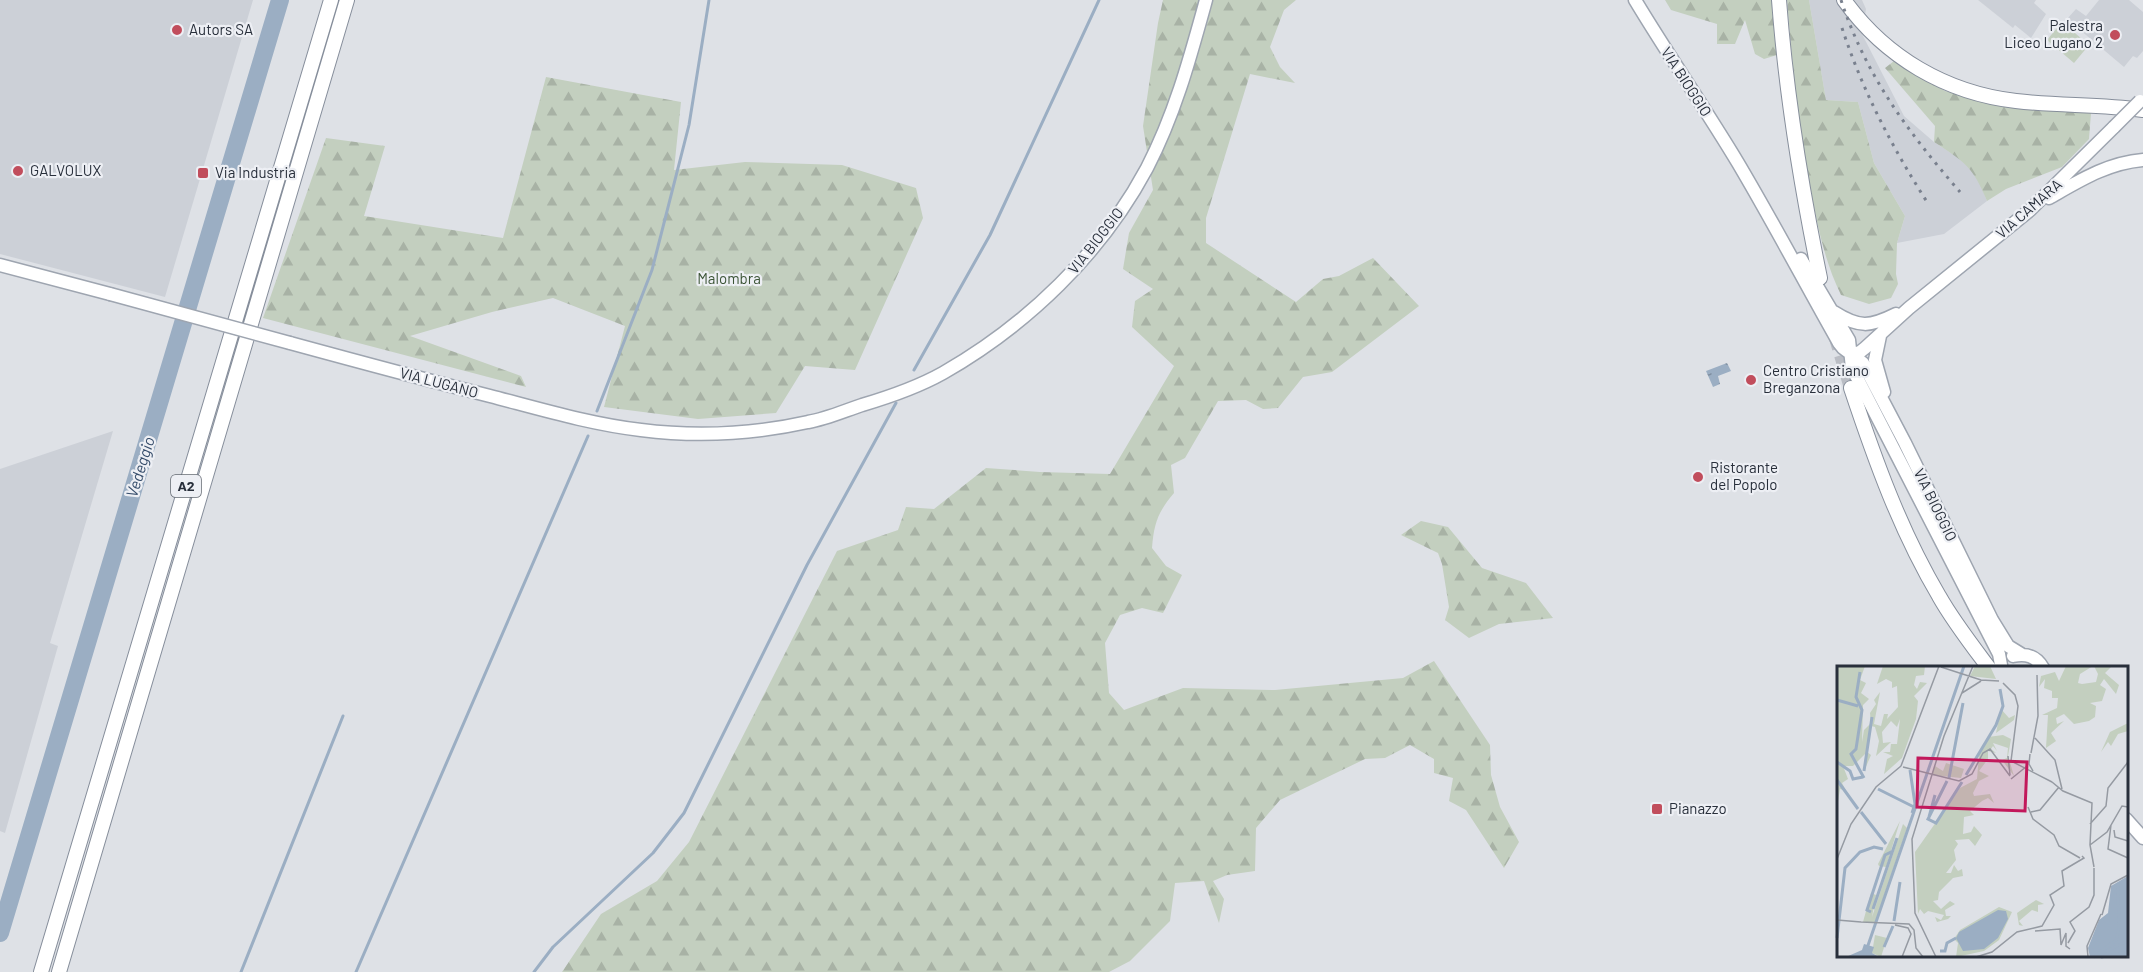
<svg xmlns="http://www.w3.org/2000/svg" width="2143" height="972" font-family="Barlow,sans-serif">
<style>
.built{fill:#ccd0d7}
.forest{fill:url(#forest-firs)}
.pitch{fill:#c3cfbf}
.water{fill:url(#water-ripples)}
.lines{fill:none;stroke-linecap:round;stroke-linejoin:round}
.stream{stroke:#9baec3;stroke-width:3}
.river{stroke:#9baec3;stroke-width:18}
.highway-tunnel{stroke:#babdc4;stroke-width:14;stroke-dasharray:14 7;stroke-linecap:butt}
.major-casing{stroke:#9ea5b0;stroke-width:15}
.highway-casing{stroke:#868e9b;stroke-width:16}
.major{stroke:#fff;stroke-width:12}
.highway{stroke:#fff;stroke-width:14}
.rail{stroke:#79808e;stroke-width:3;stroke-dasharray:3 6;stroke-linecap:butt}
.major-bridge-casing{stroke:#9ea5b0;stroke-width:15;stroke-linecap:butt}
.major-bridge{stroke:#fff;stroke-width:12}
.poi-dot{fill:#c14d5c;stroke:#edeff4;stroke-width:2}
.labels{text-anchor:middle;stroke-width:4.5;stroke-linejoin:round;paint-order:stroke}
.shield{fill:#edeff4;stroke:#636972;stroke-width:1.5}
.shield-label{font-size:14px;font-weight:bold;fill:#282f3b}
.poi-label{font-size:15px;fill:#282f3b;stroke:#edeff4;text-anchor:start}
.street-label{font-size:15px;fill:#282f3b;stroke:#edeff4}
.park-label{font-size:15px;fill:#3c5537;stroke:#edeff4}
.water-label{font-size:16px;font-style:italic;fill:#364d6b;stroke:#edeff4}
.inset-river{fill:none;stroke:#9baec3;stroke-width:3}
.inset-road{fill:none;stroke:#959aa2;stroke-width:1.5}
.view{fill:#c2185b;fill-opacity:0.15;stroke:#c2185b;stroke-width:3}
.inset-edge{fill:none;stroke:#282f3b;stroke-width:3}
</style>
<defs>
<pattern id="forest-firs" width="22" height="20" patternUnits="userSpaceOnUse" patternTransform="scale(1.5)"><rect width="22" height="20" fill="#c3cfbf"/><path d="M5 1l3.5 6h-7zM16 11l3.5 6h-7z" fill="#a8b2a5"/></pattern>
<pattern id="water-ripples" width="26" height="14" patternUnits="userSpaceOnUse" patternTransform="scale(1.5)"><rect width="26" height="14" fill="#9baec3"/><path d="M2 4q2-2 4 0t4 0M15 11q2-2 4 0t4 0" fill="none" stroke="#7e8ea0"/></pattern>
</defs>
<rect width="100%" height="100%" fill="#dee1e6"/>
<!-- built -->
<path class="built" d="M0,0H253L165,297L0,254Z
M1809,0H1862L1866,9L1862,34L1904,116L1934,142L1965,162L1978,178L1987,201L1944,234L1897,243L1905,216L1874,163L1858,102L1826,100Z
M1978,0H2036L2034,3L2046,14L2031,38L2015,25L2013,28Z
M2099,0H2129L2143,12V51L2137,58L2133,56L2124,67L2067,19L2076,9L2086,16Z
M113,431L50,643L58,646L5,833L0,831V469Z"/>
<!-- forest -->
<path class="forest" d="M1163,0H1296L1284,10L1270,47L1280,67L1295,83L1250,74L1206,218V243L1296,302L1323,279L1339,276L1373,258L1419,306L1332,372L1303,377L1278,408L1263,409L1246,400L1218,401L1185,458L1171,465L1174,493C1158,512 1154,523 1152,548L1166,566L1182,575L1163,613L1142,608L1120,615L1105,643L1109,693L1124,710L1183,688L1275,690L1403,678L1434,661L1490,745L1491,775L1500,807L1519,842L1504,868L1466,810L1449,801L1453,778L1434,773V759L1410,745L1385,758L1365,759L1280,800L1256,828L1255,871L1227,875L1213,881L1224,899L1219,923L1204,881L1175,883L1170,921L1130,961L1109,972H562L601,914L657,881L689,842L837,551L898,530L906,507L934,509L986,468L1040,472L1110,474L1174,366L1132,327L1135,301L1153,289L1123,269L1129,233L1153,190L1143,126L1158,23Z
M1665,0H1773L1777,55L1764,59L1755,54L1745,20L1735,44H1717V24L1671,10Z
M1787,0H1809L1826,100L1858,102L1874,163L1905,216L1897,243L1896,274L1898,284L1891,298L1869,304L1841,295C1824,260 1817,224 1810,186C1798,124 1792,62 1787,0Z
M1894,61L1945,91L2006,106L2091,113L2089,139L2062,167L2006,189L1987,201C1973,167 1965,162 1934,142L1935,126L1885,68Z
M546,77L681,102L674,170L745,162L842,165L916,188L923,218L855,370L805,366L776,413L698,419L604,407L625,326L553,298L492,312L410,336L521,376L526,387L263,318L326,138L385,146L364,216L503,238Z
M1421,521L1448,527L1482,568L1526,583L1553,618L1499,624L1469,638L1445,620L1449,607L1442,564L1438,553L1401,535Z"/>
<!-- pitch -->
<path class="pitch" d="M2062,22L2089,45L2074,63L2047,40Z"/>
<!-- water -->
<path class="water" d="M1727,363L1731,371L1718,376L1720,384L1713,387L1706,371Z"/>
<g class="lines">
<!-- stream -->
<path class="stream" d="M914,370L990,235L1099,0
M597,411L652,270L689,125L709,0
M241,972L343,716
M356,972L588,436
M534,972L553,947L653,853L684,813L807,565L896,403"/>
<!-- river -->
<path class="river" d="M0,933L280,0"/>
<!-- highway-tunnel -->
<path class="highway-tunnel" d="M1835,335L1851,388"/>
<!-- major casing -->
<g class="major-casing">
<path id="major" d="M1635,0C1668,55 1705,108 1738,163C1773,222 1805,283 1839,343L1843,348L1863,363L1905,443L1992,620L2008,646L2021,654
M2049,198C2079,181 2107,163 2143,160
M1801,259L1849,340L1852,368L1999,654L2001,665
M0,265L110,294
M1834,312C1859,328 1870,327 1896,314
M1880,336L1875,360L1884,392
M290,343C356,361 423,379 490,396C540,409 590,424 641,430C696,437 754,434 808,422C826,419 844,411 862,405C889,397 918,387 943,373C1027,325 1101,254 1147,168C1175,114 1190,58 1206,0
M1851,354L1860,352L1865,348L1909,308L2030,210L2114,127
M2013,656C2026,653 2036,656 2043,668
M2126,819L2143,838"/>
</g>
<!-- highway casing -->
<g class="highway-casing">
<path id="highway" d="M1779,0C1786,94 1801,186 1820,278
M1844,0C1885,57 1946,93 2016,101C2058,106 2101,104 2143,110
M1851,388C1875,460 1900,530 1939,596C1953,621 1971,644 1989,668
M41,972L331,0
M59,972L347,0"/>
</g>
<!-- major -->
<use href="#major" class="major"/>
<!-- highway -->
<use href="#highway" class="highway"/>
<!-- rail -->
<path class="rail" d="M1841,0C1866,76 1908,132 1960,192
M1842,28C1863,92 1893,149 1929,205"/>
<!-- major-bridge casing -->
<g class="major-bridge-casing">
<path id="major-bridge" d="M2114,127L2140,101
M110,294L290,343"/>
</g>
<!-- major-bridge -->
<use href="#major-bridge" class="major-bridge"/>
</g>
<!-- markers -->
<g class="poi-dot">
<circle cx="177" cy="30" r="6"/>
<circle cx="2115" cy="35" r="6"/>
<circle cx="18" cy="171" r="6"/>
<rect x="197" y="167" width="12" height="12" rx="3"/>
<circle cx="1751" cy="380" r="6"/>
<circle cx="1698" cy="477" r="6"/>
<rect x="1651" y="803" width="12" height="12" rx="3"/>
</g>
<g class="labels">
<!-- shield labels -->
<rect class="shield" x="171" y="475" width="30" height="22" rx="4.5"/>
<g class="shield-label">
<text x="186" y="491">A2</text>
</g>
<!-- poi labels -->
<g class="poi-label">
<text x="2103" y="31" text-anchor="end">Palestra<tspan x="2103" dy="17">Liceo Lugano 2</tspan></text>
<text x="189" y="35">Autors SA</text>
<text x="30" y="176">GALVOLUX</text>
<text x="215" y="178">Via Industria</text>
<text x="1763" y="376">Centro Cristiano<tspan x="1763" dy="17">Breganzona</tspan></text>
<text x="1710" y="473">Ristorante<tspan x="1710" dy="17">del Popolo</tspan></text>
<text x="1669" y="814">Pianazzo</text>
</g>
<!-- street labels -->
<g class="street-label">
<text transform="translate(1686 82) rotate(57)" y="5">VIA BIOGGIO</text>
<text transform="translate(2029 209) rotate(-41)" y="5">VIA CAMARA</text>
<text transform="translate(1096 241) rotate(-52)" y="5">VIA BIOGGIO</text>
<text transform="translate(439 383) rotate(15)" y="5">VIA LUGANO</text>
<text transform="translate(1935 505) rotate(64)" y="5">VIA BIOGGIO</text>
</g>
<!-- park labels -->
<g class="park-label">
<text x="729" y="284">Malombra</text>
</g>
<!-- water labels -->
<g class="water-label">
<text transform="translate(140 467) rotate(-73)" y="6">Vedeggio</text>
</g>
</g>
<!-- overview -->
<g transform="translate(1837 666)">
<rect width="291" height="291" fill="#dee1e6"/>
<path d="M63,155L49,201L42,200L41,198ZM66,158L70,162L38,256H26L34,227L39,229L35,251Z" fill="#c3cfbf"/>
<path d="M0,0H28L23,14L29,17L24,27L32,33L26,39L25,76L27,64L34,57L33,47L39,38L37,34L43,26L37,58L44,60L47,48H51L50,53L61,41L60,20L55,22V16L49,13L40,18L46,0H88L87,9L79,10L77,19L80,23L83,16L90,17L77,30L81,35L79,53L65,92L47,108L50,93L56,90L46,86H53L54,78H60L63,53L60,61L54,55L45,66L46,77L54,76L39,90L42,75L38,61L34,60L30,86L34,89L28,103V88L16,100H6L11,113L5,117L9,125L3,123L1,135ZM138,0H153L159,13L133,10ZM229,0H256L243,8L241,17L245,18L259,16L261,8L257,0H275L268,7L282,19L279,28L267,13L263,19L269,23L265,35L253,37L259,40L258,51L252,55L237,58L227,48L219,52L220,58L227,55L214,67L219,75L209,82L211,49H205L220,42L221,32H215V25L207,22L208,13L202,21L204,10L218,6L222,15ZM164,43L172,52L178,49L177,54L159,67ZM291,57V65L281,68L274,80L271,76L264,86L273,66ZM166,69L174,73L171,90L177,110L165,94L170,92L171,82L156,77L160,85L156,80L154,83L159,87L151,85V93L142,105L152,110L142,115L136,127L137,130L153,128L157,137L151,132L145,135L133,145L137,149L127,151L126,168L134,166L137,160L145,169L138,180L132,173L118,174L121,178L117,184L119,194L109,207H114L117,199L121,205L125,203L126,210L116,212L102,226L101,234L96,235L104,243L113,235L118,238L108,244L109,250H114L111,253L100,256L98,251L104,254L107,249L91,245L87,248L83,243L81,248L78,186L123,122L140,113L142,88L151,71ZM109,97L127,103L124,112L94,109L98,100L106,105ZM199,234L207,238L201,239V246L195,244L182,255L186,260L182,259L180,247Z" fill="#c3cfbf"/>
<path d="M162,241L175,246L162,274L147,285L119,291L121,277L117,273L123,264ZM38,269L50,272L44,291L35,287Z" fill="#c3cfbf"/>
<path d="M291,210V291H253L251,282L262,254L271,247L274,220ZM161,244L169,245L171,253L161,272L147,283L126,285L119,272L122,266ZM27,278L37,281L35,287L42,291H9L25,284Z" fill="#9baec3"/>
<path class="inset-river" d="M23,6L19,31L25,44L19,83L14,88L27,112M0,34L21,40M0,96L13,105L16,113L26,111M73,104L78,138L75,147M27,105L35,51M129,109L159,59L166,40L163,23M112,112L126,37M0,114L21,143M110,115L91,153L99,157L125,116M41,123L77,141M24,146L49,178M92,151L98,129M36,243L60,172M34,246L30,244L48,189L56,185M57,255L63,216M0,272L8,202L23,186L37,181L46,183M47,281L56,260M103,285H108L110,277L119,272M259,290L291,275M27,291L127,0M257,291L279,274L282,262L281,217M264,291L291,286"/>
<path class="inset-road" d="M104,1L144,14L162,15M166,17L178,29L181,40L174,95L215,116M125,27L144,15M198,72L218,94L225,123M194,87L201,50L200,9M193,88L192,98L196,105M171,90L173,109M64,100L102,0M66,101L122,115L135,108L146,87L153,83L173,110M174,113L190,100M215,116L226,125L255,137L253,179L257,201M191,141L196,153L217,169L222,180L243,192M194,146L203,144L222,121M253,158L269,140L271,122L291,96M274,159L271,183L291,192M277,164L278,171L291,175M253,179L270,166L285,140L291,141M0,193L14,158L39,121L64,100M265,249L274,218L291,209M0,254L24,256M24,256L72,258L77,264L79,282L86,291M58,259L71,262L74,268L65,291M198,265L223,263L224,279L229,267V280L233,283M231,277L238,265L233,256L252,241L257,229V202M99,291L78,247L75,173L107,70L136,0M139,291L155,286L180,266L205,260L217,239L213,229L227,220L225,205L247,192L245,190M251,291L250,280L264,248"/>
<path class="view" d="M81,92L190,96L188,145L80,141Z"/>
<rect width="291" height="291" class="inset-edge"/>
</g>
</svg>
